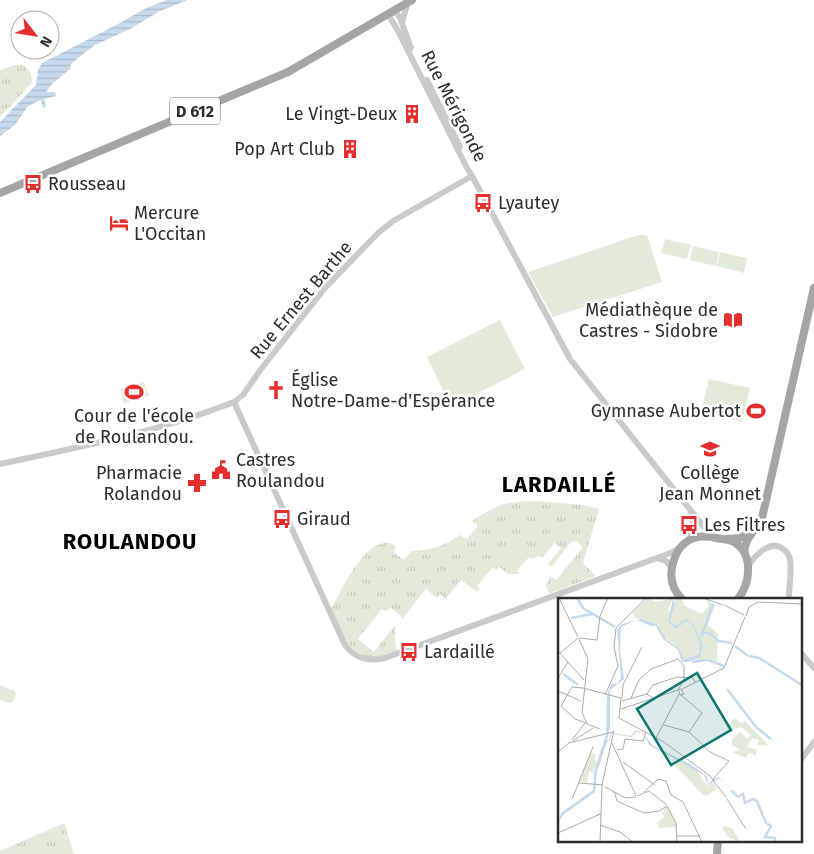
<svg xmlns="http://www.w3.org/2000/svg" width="814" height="854" font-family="'Fira Sans',sans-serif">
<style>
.grass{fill:url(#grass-tufts)}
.pitch{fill:#e2ebda}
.water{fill:url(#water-rules)}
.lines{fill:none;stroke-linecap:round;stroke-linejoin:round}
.minor{stroke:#cacaca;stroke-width:6}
.major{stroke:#a5a5a5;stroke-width:8}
.labels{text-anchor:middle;stroke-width:5;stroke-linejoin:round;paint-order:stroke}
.shield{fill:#fff;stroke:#6c6c6c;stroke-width:1}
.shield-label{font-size:16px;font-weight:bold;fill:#2d2d2d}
.street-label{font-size:18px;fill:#2d2d2d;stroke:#fff}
.poi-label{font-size:18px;fill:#2d2d2d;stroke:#fff;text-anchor:start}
.district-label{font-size:22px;font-weight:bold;letter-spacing:1px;fill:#000;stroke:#fff}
.inset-river{fill:none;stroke:#c6daeb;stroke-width:2.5}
.inset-road{fill:none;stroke:#ababab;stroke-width:1}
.view{fill:#0f766e;fill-opacity:0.15;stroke:#0f766e;stroke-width:2.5}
.inset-edge{fill:none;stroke:#2d2d2d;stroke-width:2.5}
</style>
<defs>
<pattern id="grass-tufts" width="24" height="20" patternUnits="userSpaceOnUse" patternTransform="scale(1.25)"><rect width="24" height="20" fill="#e2ebda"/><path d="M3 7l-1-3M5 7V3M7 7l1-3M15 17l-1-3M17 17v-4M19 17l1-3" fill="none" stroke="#c2cabb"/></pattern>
<pattern id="water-rules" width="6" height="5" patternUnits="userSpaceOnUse" patternTransform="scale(1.25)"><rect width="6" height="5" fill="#c6daeb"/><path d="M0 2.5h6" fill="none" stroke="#aabbca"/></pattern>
</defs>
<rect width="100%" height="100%" fill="#fff"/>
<!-- grass -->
<path class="grass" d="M14,65H24L31,73L32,83L0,117V70Z
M538,501L583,505L599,509L583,563L596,576L549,594L546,586L550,576L556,580L583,547L576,541L571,542L552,566L548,564L561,548L555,543L542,558L539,556L532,559L529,557L517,571L520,574H508L499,567L496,570L493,567L477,586L480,588L477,592L461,580L447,597V600L440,594L437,598L426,589L403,618L391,608L386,611L382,609L358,639L374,652L395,625V641L397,651C391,653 384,656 378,657C350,661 340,629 331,609C342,590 360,547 384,543C388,542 392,544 396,546L394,553L404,560L411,551C431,550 443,547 460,535L467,539L478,526L472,521C499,503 505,502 538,501Z
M64,823L74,854H0V851Z"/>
<!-- pitch -->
<path class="pitch" d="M638,235H647L662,282L553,317L528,272Z
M665,239L691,245L687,259L661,253Z
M693,246L719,252L716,266L690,260Z
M720,252L747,258L744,273L717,266Z
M500,320L525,369L451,407L427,357Z
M709,379L750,388L742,422L701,412Z
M144,382L149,396L124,403L120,389Z
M516,545L525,554L513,568L504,560Z
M0,685L15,691L16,694L14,700L10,703L0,700Z"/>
<!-- water -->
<path class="water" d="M167,0H188L160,11L130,29L95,45L78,58L71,64L70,69L52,84L46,92H55L56,96L44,99L46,107L43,108L41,100L28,106L15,125L0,136V122L36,85L38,70L42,63L118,24L146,8Z"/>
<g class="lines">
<!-- minor -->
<path class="minor" d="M392,12L397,14L400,18L411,48
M388,14L398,31L467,168L472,176L570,359L711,536
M402,22L408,2
M427,80L460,147
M234,402L344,643C353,658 368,662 385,658L673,552L679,548
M0,464C80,447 158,432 234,402L243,395L261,369L325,288L378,233L393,221L472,176
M690,538L694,529L691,514
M657,558L666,561L672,568
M748,567C754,556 770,539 783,549C786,551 789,555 790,559C792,569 789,587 789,599
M800,652L814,668
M800,761L814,742"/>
<!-- major -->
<path class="major" d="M0,193L288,72L412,0
M727,539L740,538L751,532
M745,554C742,541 756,530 762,518L814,288
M682,599C672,589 669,577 673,563C679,541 694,533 716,538C721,539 727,539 732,541C754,552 751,582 738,599
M717,854L718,840"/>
</g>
<!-- icons -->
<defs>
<g id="building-bare" transform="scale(1.5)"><path d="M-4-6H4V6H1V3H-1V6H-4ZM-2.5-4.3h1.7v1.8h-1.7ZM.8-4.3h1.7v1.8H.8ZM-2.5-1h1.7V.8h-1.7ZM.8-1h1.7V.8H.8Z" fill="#e52f2e" stroke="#fff" stroke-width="2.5" paint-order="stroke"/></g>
<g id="bus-bare" transform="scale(1.5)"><path d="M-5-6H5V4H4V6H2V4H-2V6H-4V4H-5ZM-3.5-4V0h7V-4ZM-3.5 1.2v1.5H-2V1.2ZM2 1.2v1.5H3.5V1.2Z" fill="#e52f2e" stroke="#fff" stroke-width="2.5" paint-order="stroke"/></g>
<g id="hotel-bare" transform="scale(1.5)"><path d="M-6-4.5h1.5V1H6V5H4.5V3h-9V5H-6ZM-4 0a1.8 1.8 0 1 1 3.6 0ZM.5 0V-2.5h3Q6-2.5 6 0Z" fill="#e52f2e" stroke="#fff" stroke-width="2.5" paint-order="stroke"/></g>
<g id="library-bare" transform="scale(1.5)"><path d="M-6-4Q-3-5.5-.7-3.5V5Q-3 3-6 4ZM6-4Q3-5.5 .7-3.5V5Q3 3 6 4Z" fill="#e52f2e" stroke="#fff" stroke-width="2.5" paint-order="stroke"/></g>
<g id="church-bare" transform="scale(1.5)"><path d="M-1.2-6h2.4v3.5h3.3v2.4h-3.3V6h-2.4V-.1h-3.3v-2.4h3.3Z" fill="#e52f2e" stroke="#fff" stroke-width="2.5" paint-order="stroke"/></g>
<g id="stadium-bare" transform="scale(1.5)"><path d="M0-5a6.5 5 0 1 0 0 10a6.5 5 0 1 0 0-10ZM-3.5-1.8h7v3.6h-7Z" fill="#e52f2e" stroke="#fff" stroke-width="2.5" paint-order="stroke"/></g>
<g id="school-bare" transform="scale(1.5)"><path d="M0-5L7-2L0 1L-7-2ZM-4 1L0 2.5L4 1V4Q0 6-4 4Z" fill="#e52f2e" stroke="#fff" stroke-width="2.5" paint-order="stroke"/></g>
<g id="civic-bare" transform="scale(1.5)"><path d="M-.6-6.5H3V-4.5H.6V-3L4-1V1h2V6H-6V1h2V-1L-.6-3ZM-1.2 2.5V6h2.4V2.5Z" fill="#e52f2e" stroke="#fff" stroke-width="2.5" paint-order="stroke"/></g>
<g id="pharmacy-bare" transform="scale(1.5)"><path d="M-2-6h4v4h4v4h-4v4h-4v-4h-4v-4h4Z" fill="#e52f2e" stroke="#fff" stroke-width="2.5" paint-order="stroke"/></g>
</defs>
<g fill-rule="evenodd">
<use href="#building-bare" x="412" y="114"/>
<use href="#building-bare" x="350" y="149"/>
<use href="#bus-bare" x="33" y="184"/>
<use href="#bus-bare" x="483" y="203"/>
<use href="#hotel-bare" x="119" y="223"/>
<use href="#library-bare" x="733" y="320"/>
<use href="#church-bare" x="276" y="390"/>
<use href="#stadium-bare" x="134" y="392"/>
<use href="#stadium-bare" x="756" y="411"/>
<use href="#school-bare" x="710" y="449"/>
<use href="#civic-bare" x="221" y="470"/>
<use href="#pharmacy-bare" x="197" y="483"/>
<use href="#bus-bare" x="282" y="519"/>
<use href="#bus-bare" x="689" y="525"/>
<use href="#bus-bare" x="409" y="652"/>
</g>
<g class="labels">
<!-- shield labels -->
<rect class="shield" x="170" y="97.5" width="50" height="27" rx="4"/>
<g class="shield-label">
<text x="195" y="117">D 612</text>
</g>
<!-- street labels -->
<g class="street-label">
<text transform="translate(454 106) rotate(63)" y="6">Rue Mérigonde</text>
<text transform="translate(301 300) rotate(-50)" y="6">Rue Ernest Barthe</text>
</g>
<!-- poi labels -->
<g class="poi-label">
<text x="397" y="120" text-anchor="end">Le Vingt-Deux</text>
<text x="335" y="155" text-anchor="end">Pop Art Club</text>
<text x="48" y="190">Rousseau</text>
<text x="498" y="209">Lyautey</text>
<text x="134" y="219">Mercure<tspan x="134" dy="21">L'Occitan</tspan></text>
<text x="718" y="316" text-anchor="end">Médiathèque de<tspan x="718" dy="21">Castres - Sidobre</tspan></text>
<text x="291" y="386">Église<tspan x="291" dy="21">Notre-Dame-d'Espérance</tspan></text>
<text x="741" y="417" text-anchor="end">Gymnase Aubertot</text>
<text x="134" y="422" text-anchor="middle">Cour de l'école<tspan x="134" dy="21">de Roulandou.</tspan></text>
<text x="236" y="466">Castres<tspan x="236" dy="21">Roulandou</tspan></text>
<text x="182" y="479" text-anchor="end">Pharmacie<tspan x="182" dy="21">Rolandou</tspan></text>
<text x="710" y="479" text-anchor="middle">Collège<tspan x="710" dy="21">Jean Monnet</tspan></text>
<text x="297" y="525">Giraud</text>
<text x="704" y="531">Les Filtres</text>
<text x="424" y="658">Lardaillé</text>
</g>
<!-- district labels -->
<g class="district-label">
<text x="559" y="492">LARDAILLÉ</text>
<text x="130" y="549">ROULANDOU</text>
</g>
</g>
<!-- overview -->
<g transform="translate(558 598)">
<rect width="244" height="244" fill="#fff"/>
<path d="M89,0L98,4L115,0L110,13L114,14L118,0H123L127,8L144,16L151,7L148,2L157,6L150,27L160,36L159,64L150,61L140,64L135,60L126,63L119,49L104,37L100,26L78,20L74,15ZM177,120L183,125L187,123L211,148L199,147L201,142L194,140L189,149L199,152L198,157L191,155L188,160L174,154L181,152L189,156L174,147V142L182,133L189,141L193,137L183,129L172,132L168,129ZM118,162L138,172L150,189L156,184L159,190L149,198L144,196L117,167ZM109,209L117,222L118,226V232V229L101,230L100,225L97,226L106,219L103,213L107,215L105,211Z" fill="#e2ebda"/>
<path d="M167,228L174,230L182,244L170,239L164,230Z" fill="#e2ebda"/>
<path d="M33,155L38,157L36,162L39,163L35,175L31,173L29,186L22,183Z" fill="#e2ebda"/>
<path d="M115,0L117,5L112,23L117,28L128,21L134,24L145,47L142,59L131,64H124L120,52L105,41L98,28H93L79,22L63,29L62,53L66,81L52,92V130L49,142H51L52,137L55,135L72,138L74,137L77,133L79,132L88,138L94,147L132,166L149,178L150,187L155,181L161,179L176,194L161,180L150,188L146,177L91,147L87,138L79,133L73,139L56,136L53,137L52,142L49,144L39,174L37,194L5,217L0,225L3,215L35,192L36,174L48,136L49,98L53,86H59L63,80L59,31L64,26L83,21L99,26L108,41L121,51L126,62L141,56L142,45L133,24L128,23L118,31L110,24Z" fill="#c6daeb"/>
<path class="inset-river" d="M19,0L25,10L57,29M13,20L34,16M144,35H152L160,43L174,45M143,39L155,6M177,48L190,58M191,58L201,60L244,87M134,64L150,62L166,68M5,76L20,87M169,91L198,129M198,129L213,141M173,192L180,199L185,196L187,205L195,201L199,203L208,225L213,228L207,239L217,240V244"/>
<path class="inset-road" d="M1,0L20,39M145,0L165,7M166,7L186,17M188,18L191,9L200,4L244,6M21,40L39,42L42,18L50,0M21,41L30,61L24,114L29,126L42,131M0,53L26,82M2,55L20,40M0,80L10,64M25,90L63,100L61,120M124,91L166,70L187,19M120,92L126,81V68M0,93L23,103M47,97L60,68L56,49L58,30L88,0M88,97L95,87L119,79L135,80L137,84M123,97L144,115L131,134M64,100L65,87L84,49M73,100L81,82L93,71L120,61L126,68M64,103L89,96L95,100M3,108L14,89L25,90M3,108L17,121L29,125M63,111L123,91L126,96L122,97L121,93M61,120L106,144L152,178L168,199M106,127L131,134M131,134L152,154L171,163L155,181M98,140L121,96M14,142L28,124M15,143L35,130M11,145L55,134M54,145L78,198M59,152L65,151L67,141L85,143L88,134M0,154L12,144M65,164L97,187M21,185L45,187M47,189L68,200L78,199M56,193L59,203L86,215L101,213L109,208M86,194L100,181L108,183L113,197L125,204L144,244M79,198L91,193L109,207M14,201L35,149M169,201L188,231M109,208L118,225L119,244M39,217L43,216L44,187L56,132M42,227L62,234L75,244M0,235L42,216M119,238H142M42,244L43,216"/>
<path class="view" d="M139,75L173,132L113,167L79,111Z"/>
<rect width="244" height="244" class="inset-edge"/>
</g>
<!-- north arrow -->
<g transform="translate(35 35) rotate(121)"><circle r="24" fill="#ffffff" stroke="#ababab"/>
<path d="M0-4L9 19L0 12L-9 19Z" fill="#e52f2e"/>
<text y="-8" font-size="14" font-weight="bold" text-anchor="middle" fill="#2d2d2d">N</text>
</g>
</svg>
